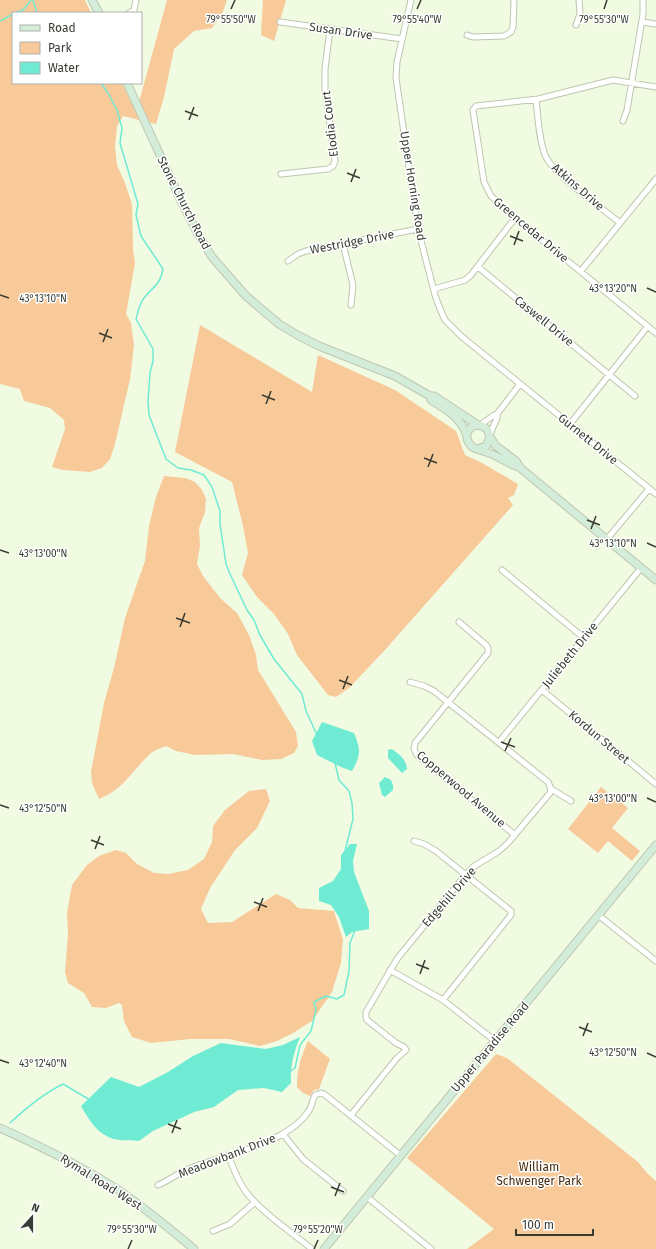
<svg xmlns="http://www.w3.org/2000/svg" width="656" height="1249" font-family="'Fira Sans',sans-serif">
<style>
.green{fill:#f8c999}
.water{fill:#6febd4}
.lines{fill:none;stroke-linecap:round;stroke-linejoin:round}
.stream{stroke:#6febd4;stroke-width:1.5}
.street-casing{stroke:#bec7af;stroke-width:7}
.secondary-casing{stroke:#bec7af;stroke-width:9}
.street{stroke:#fff;stroke-width:5}
.secondary{stroke:#d4ecda;stroke-width:7}
.ticks{fill:none;stroke:#383c32;stroke-width:1.5}
.labels{text-anchor:middle;stroke-width:3;stroke-linejoin:round;paint-order:stroke}
.street-label{font-size:12px;fill:#383c32;stroke:#fff}
.park-label{font-size:12px;fill:#452b0c;stroke:#fff}
.ticks-label{font-size:10px;text-anchor:middle;fill:#383c32;stroke:#fff;stroke-width:3;stroke-linejoin:round;paint-order:stroke}
</style>
<rect width="100%" height="100%" fill="#f1fbe2"/>
<!-- green -->
<path class="green" d="M0,0H85L91,13H13V83H122L136,113L167,0H227L222,14L212,28L194,31L174,49L164,97L156,124L123,116L117,126L115,147L117,165L125,183L132,204L133,249L135,263L126,314L131,323L134,345L130,379L115,444L110,459L102,468L90,472L63,470L52,467L65,429L64,420L50,408L24,401L20,389L0,384Z
M263,0H286L274,41L261,35Z
M200,325L312,392L318,355L395,390L456,431L465,455L482,463L518,484L514,495L508,498L513,505L384,651L349,688L336,697L328,695L297,655L288,634L274,614L257,597L242,575L248,553L243,526L232,482L175,452Z
M164,476L185,478L195,482L202,490L206,499L205,512L199,528L200,546L197,564L203,576L220,598L237,613L249,635L256,655L258,670L296,732L298,746L294,753L281,759L262,760L233,754L195,755L176,751L166,746C160,748 153,751 149,755C131,772 124,789 99,799L92,783L91,772L104,703L114,668L125,618L145,561L149,526L156,497Z
M601,787L628,808L612,828L640,851L632,861L608,841L598,853L568,829Z
M266,789L270,801L257,828L235,850L210,888L201,909L208,923L232,922L276,894L290,900L298,908L334,911L343,940L341,963L332,992L312,1021L293,1033L277,1041L260,1046L229,1039H190L151,1043L132,1037L124,1021L122,1005L119,1003L106,1008L92,1007L84,993L68,983L65,972L68,934L67,913L72,885L87,865L99,856L116,850L126,853L137,864L154,873L168,874L188,870L204,859L212,842L213,826L225,810L249,791Z
M308,1041L330,1059L319,1089L314,1090L310,1096L303,1093L297,1087C297,1070 301,1056 308,1041Z
M496,1054L507,1058L638,1162L647,1173L656,1181V1249H467L494,1229L407,1158Z"/>
<!-- water -->
<path class="water" d="M322,722L354,733C361,750 361,755 352,771L341,767L317,755L312,741Z
M392,749C400,755 406,759 407,769L402,773L388,758V750Z
M385,777L391,780L393,785V790L385,797L382,795L379,783Z
M350,844H357L353,861L354,872L369,911V929L352,932L346,937L339,917L331,905L319,901V888L333,881L341,869V855Z
M300,1037C294,1052 290,1066 291,1083L282,1092L264,1088L238,1090L214,1107L194,1112L153,1131L139,1141C131,1140 122,1141 114,1139C97,1134 89,1120 81,1106L111,1077L139,1087L168,1072L193,1056L221,1043L266,1049L283,1045Z"/>
<g class="lines">
<!-- stream -->
<path class="stream" d="M33,0L37,13
M14,13L23,10L31,0
M0,21L13,14
M101,83L108,93L117,110L122,128L120,143L138,204L136,215L141,236L163,269C160,286 153,286 144,298C139,304 138,312 136,319L153,349V361L150,373L148,401L149,415L166,459L178,468L191,470L204,475L212,487L220,511V524L226,564L230,574L247,610L254,620L260,635L274,659L302,694L306,711L317,735
M335,763L339,780L349,791L352,803L353,819L345,851
M289,1072L295,1068L300,1045L311,1031L316,1010L314,1002L326,996L337,999L344,995L349,971L350,943L355,930
M10,1123C26,1108 43,1094 63,1084L90,1100"/>
<!-- street casing -->
<g class="street-casing">
<path id="street" d="M411,0L397,62L396,78L418,229L435,295L440,309L445,320L461,336L656,494
M129,13L134,10L136,0
M280,22L402,39
M642,22L656,24
M576,25L580,14L579,0
M467,35L473,37L504,36L511,32L513,27L514,0
M656,87L613,80L538,99L476,106L473,110L484,182L491,196L515,218L656,333
M536,100C538,116 539,143 546,157C556,177 601,207 619,222
M623,121L627,110L643,14V0
M281,174L328,169L333,166L335,161L325,89V69L330,29
M343,244L353,285L351,305
M288,261L298,254L306,251L418,229
M478,267L635,396
M581,271L656,179
M434,289L465,280L471,275L515,218
M570,424L648,326
M480,425L494,415L497,414
M490,434L497,418V414L520,384
M607,539L649,489
M502,570L584,638
M459,622L486,645L488,648V653L415,743L414,749L417,755L515,835
M542,690L656,784
M499,742L641,568
M551,789L571,801
M414,841L424,844L436,851L511,911V915L443,1000
M598,915L656,961
M390,970L443,1000L495,1041
M351,1115L397,1058L406,1050L404,1047L396,1043L367,1020L366,1017V1012L397,959L458,884L473,867L499,851L508,843L550,793L551,789L548,782L434,691L424,686L410,682
M283,1134L303,1159L343,1191
M228,1155C233,1167 237,1179 244,1189C258,1210 291,1232 312,1249
M158,1185C170,1180 181,1171 193,1167C228,1154 287,1143 308,1112C312,1107 312,1101 315,1095L321,1093L324,1094L400,1155
M367,1197L431,1249
M213,1231L230,1224L255,1202"/>
</g>
<!-- secondary casing -->
<g class="secondary-casing">
<path id="secondary" d="M92,0L99,13
M127,83L182,203L198,234L212,257L246,296L279,324L299,336L319,346L395,376L430,396H434L478,425
M430,396L431,400C448,411 459,416 467,435
M490,437L496,446L516,461L519,466
M477,449L486,446L490,437L487,429C472,417 458,437 474,448L492,454L513,465L519,467L656,580
M0,1128C40,1146 80,1165 117,1189C144,1207 169,1228 194,1249
M324,1249L656,845"/>
</g>
<!-- street -->
<use href="#street" class="street"/>
<!-- secondary -->
<use href="#secondary" class="secondary"/>
</g>
<!-- ticks -->
<path class="ticks" d="M231,9L235,0M417,9L421,0M604,9L607,0M185,111L198,116M189,120L194,107M347,173L360,178M351,182L356,169M510,236L523,241M514,245L519,231M647,288L656,292M0,295L9,298M99,333L112,338M103,342L108,329M262,395L275,400M266,404L271,391M424,458L437,463M428,467L433,454M587,520L600,525M591,529L596,516M647,543L656,547M0,550L9,553M176,618L190,623M180,627L185,613M339,680L352,685M343,689L348,676M501,742L515,747M505,751L511,738M647,798L656,802M0,805L9,808M91,840L104,845M95,849L100,836M254,902L267,907M258,911L263,898M416,964L429,969M420,974L425,960M579,1027L592,1032M583,1036L588,1023M647,1053L656,1057M0,1060L9,1063M168,1124L181,1129M172,1133L177,1120M331,1187L344,1192M335,1196L340,1183M128,1249L132,1240M314,1249L318,1240"/>
<g class="labels">
<!-- street labels -->
<g class="street-label">
<text transform="translate(341 31) rotate(8)" y="4">Susan Drive</text>
<text transform="translate(330 124) rotate(-97)" y="4">Elodia Court</text>
<text transform="translate(413 186) rotate(81)" y="4">Upper Horning Road</text>
<text transform="translate(578 187) rotate(41)" y="4">Atkins Drive</text>
<text transform="translate(184 203) rotate(63)" y="4">Stone Church Road</text>
<text transform="translate(531 230) rotate(40)" y="4">Greencedar Drive</text>
<text transform="translate(352 242) rotate(-11)" y="4">Westridge Drive</text>
<text transform="translate(544 321) rotate(39)" y="4">Caswell Drive</text>
<text transform="translate(588 439) rotate(39)" y="4">Gurnett Drive</text>
<text transform="translate(570 655) rotate(-51)" y="4">Juliebeth Drive</text>
<text transform="translate(599 737) rotate(40)" y="4">Kordun Street</text>
<text transform="translate(461 789) rotate(40)" y="4">Copperwood Avenue</text>
<text transform="translate(449 897) rotate(-49)" y="4">Edgehill Drive</text>
<text transform="translate(490 1047) rotate(-50)" y="4">Upper Paradise Road</text>
<text transform="translate(227 1156) rotate(-21)" y="4">Meadowbank Drive</text>
<text transform="translate(101 1182) rotate(32)" y="4">Rymal Road West</text>
</g>
<!-- park labels -->
<g class="park-label">
<text x="539" y="1171">William<tspan x="539" dy="14">Schwenger Park</tspan></text>
</g>
</g>
<g class="ticks-label">
<text x="231" y="23">79°55'50"W</text>
<text x="417" y="23">79°55'40"W</text>
<text x="604" y="23">79°55'30"W</text>
<text x="613" y="292">43°13'20"N</text>
<text x="43" y="302">43°13'10"N</text>
<text x="613" y="547">43°13'10"N</text>
<text x="43" y="557">43°13'00"N</text>
<text x="613" y="802">43°13'00"N</text>
<text x="43" y="812">43°12'50"N</text>
<text x="613" y="1056">43°12'50"N</text>
<text x="43" y="1067">43°12'40"N</text>
<text x="132" y="1233">79°55'30"W</text>
<text x="318" y="1233">79°55'20"W</text>
</g>
<!-- legend -->
<rect x="12" y="12" width="130" height="72" fill="#ffffff" stroke="#afb1ad"/>
<rect x="20" y="25" width="20" height="6" fill="#d4ecda" stroke="#afb1ad"/>
<text x="48" y="32" font-size="12" fill="#383c32">Road</text>
<rect x="20" y="42" width="20" height="12" fill="#f8c999" stroke="#afb1ad"/>
<text x="48" y="52" font-size="12" fill="#383c32">Park</text>
<rect x="20" y="62" width="20" height="12" fill="#6febd4" stroke="#afb1ad"/>
<text x="48" y="72" font-size="12" fill="#383c32">Water</text>
<!-- north arrow -->
<g transform="translate(32 1217) rotate(21)" stroke="#ffffff" stroke-width="3" paint-order="stroke">
<path d="M0-3L7 15L0 10L-7 15Z" fill="#383c32"/>
<text y="-6" font-size="11" font-weight="bold" text-anchor="middle" fill="#383c32">N</text>
</g>
<!-- scale -->
<path d="M516 1229v6h77v-6" fill="none" stroke="#383c32" stroke-width="2"/>
<text x="522" y="1229" font-size="12" fill="#383c32" stroke="#ffffff" stroke-width="3" paint-order="stroke">100 m</text>
</svg>
